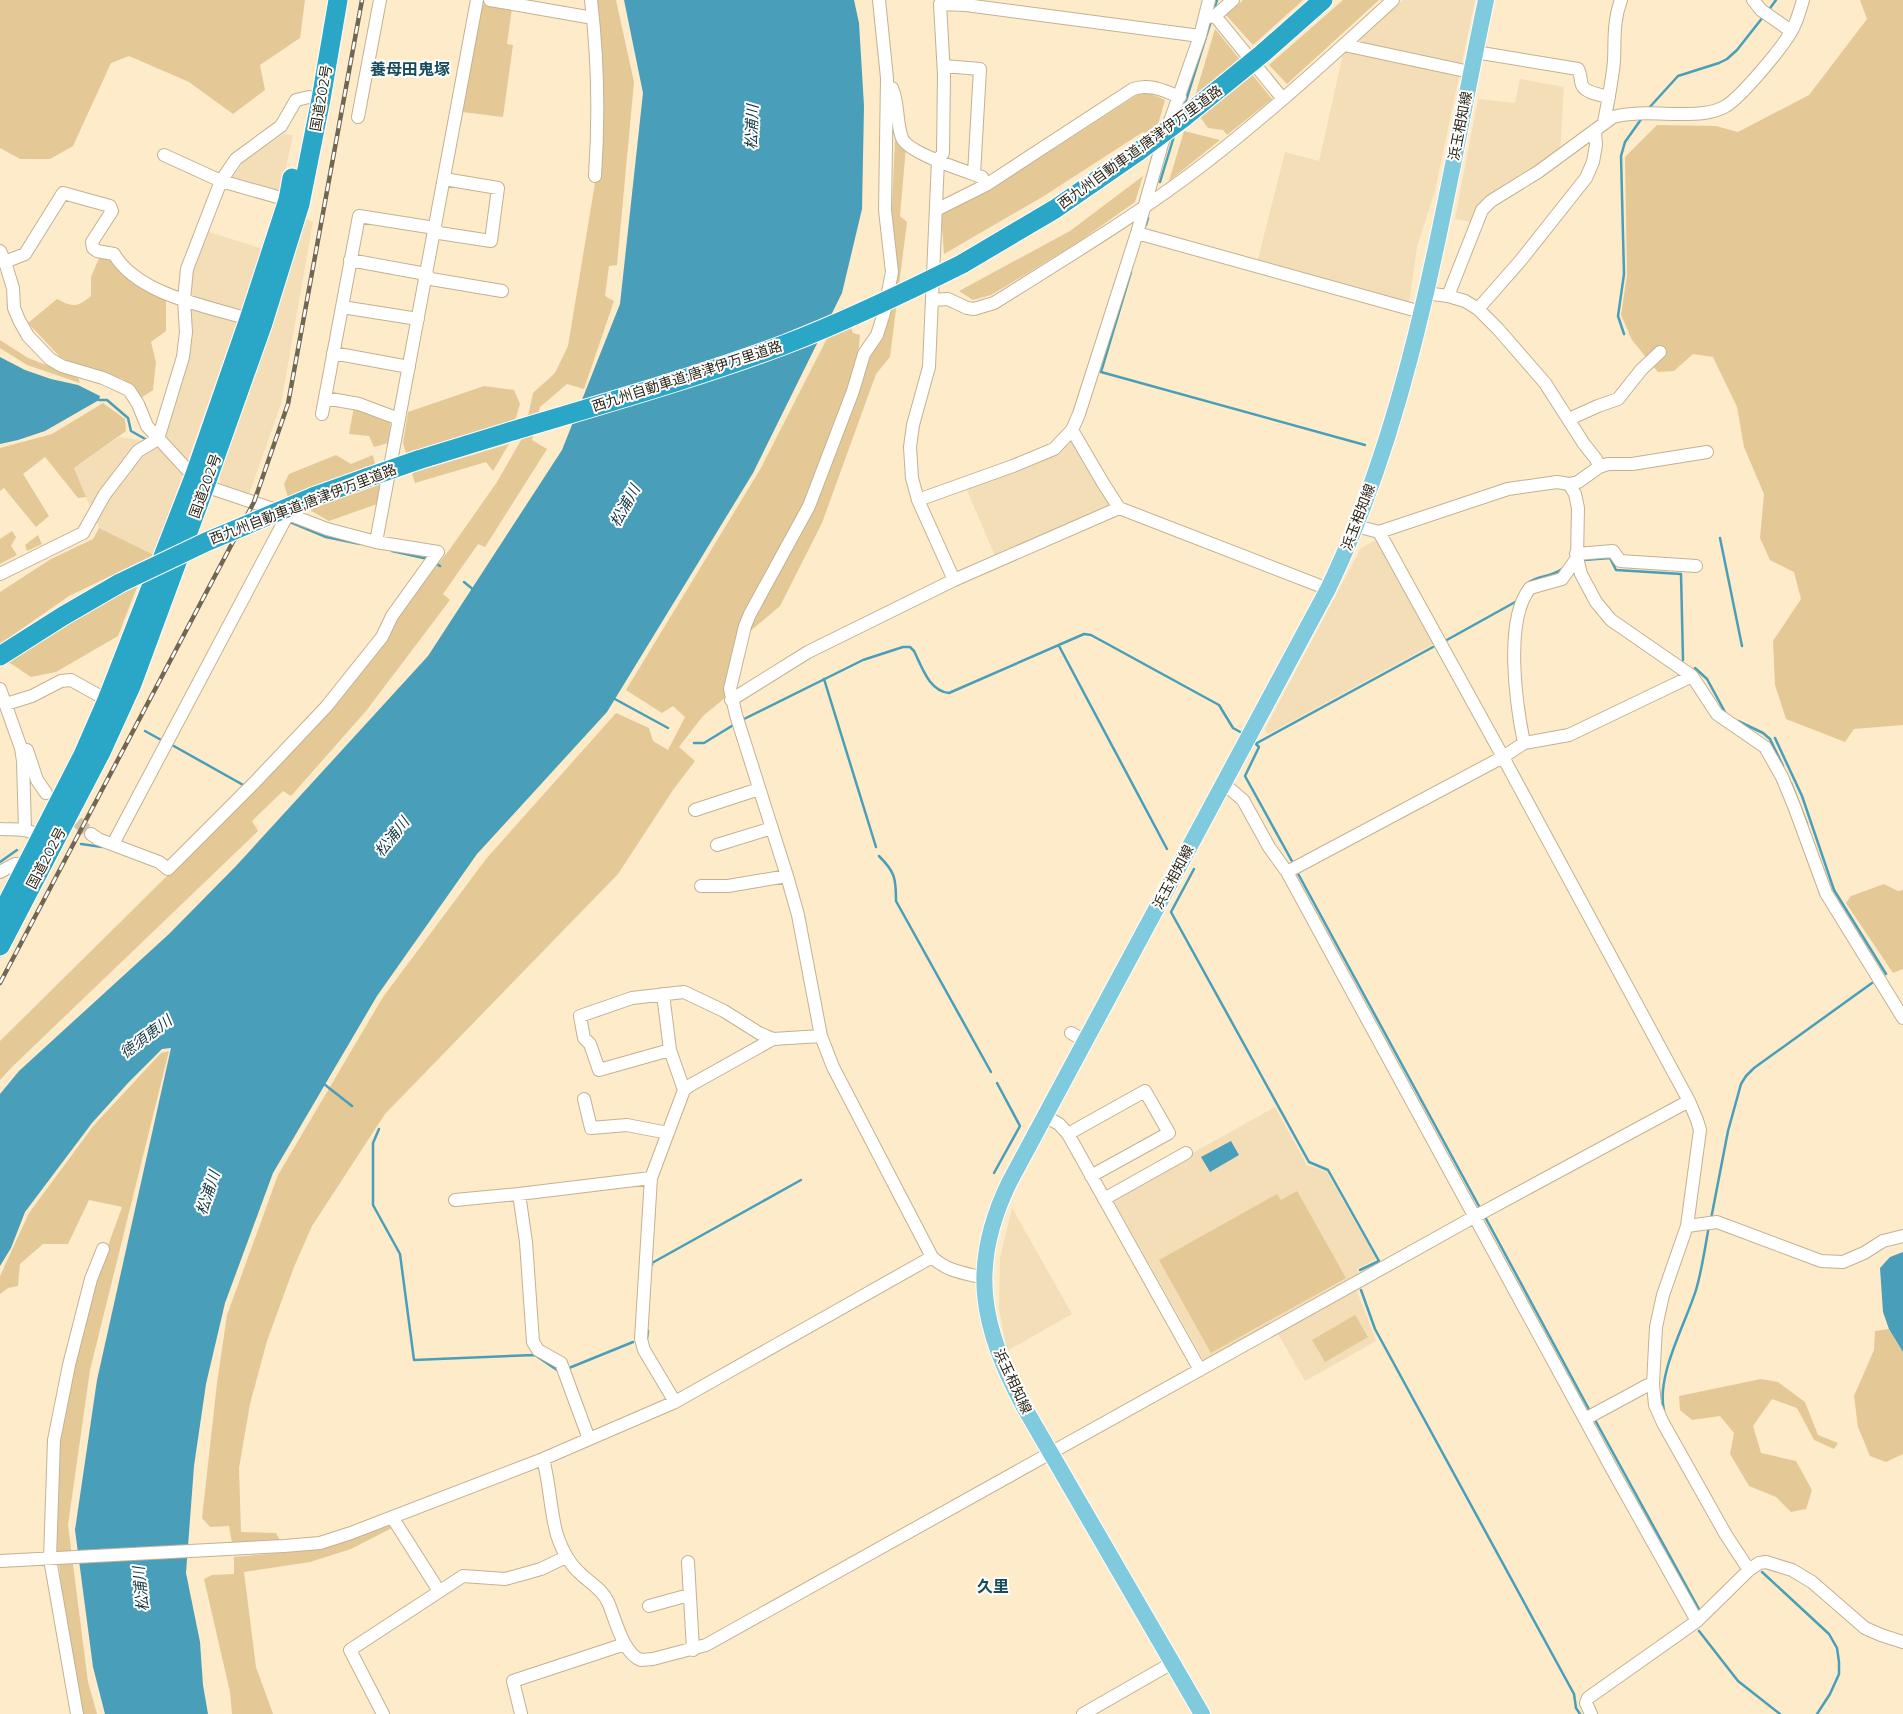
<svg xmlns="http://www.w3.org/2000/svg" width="1903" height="1714" font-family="Montserrat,'Noto Sans JP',sans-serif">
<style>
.built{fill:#f3deb7}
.green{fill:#e4c996}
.water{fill:#499fb9}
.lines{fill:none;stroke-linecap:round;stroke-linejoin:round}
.stream{stroke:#499fb9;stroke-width:2.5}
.minor-tunnel{stroke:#d3c3a6;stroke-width:12;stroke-dasharray:12 6;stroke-linecap:butt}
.minor-casing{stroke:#c3b292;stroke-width:14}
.major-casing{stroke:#fff;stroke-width:18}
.highway-casing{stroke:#fff;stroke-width:21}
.minor{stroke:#fff;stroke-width:12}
.major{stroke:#7fcadd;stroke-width:16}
.highway{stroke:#2aa6c7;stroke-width:19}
.rail-casing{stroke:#706652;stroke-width:4.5}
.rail{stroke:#fff;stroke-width:2.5;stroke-dasharray:8;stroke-linecap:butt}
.highway-bridge-casing{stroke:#fff;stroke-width:21;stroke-linecap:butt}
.highway-bridge{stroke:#2aa6c7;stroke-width:19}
.labels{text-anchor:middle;stroke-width:4;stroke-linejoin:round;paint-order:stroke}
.street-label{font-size:14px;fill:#2b2518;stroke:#fff}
.water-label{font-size:15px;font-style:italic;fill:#0f3743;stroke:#fff}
.quarter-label{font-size:16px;font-weight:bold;fill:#174c5b;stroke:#fff}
</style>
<rect width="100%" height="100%" fill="#fdebca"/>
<!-- built -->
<path class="built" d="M1403,0H1475L1435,191L1417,247L1409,304L1257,263L1285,152L1319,161L1343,54Z
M1520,79L1564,87L1560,153L1472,222L1455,219L1478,99L1515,103Z
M284,134L293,135L281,190L275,194L230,181L244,161Z
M306,219L313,222L281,404L248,497L220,488V469L273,322Z
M206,231L263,249L154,555L99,528L74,468L119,437L160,443L189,344L190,278Z
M1076,431L1121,505L999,565L965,486Z
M1378,539L1435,643L1268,734L1265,729L1361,548Z
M1275,1107L1307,1165L1326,1171L1376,1259L1357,1269L1359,1274L1204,1361L1112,1198Z
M1012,1208L1072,1314L1007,1351L999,1309L1000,1258Z
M1355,1286L1376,1341L1305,1381L1276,1330Z"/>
<!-- green -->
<path class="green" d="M0,0H305L300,38L260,65L265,90L233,114L189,82L129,56L111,63L73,146L50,159H20L0,148Z
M592,0H616L634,82L617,265L609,266L605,296L614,301L584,389L567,384L540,407L532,440L547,449L485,547L478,544L443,594L450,600L366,711L291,796L283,791L252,821L258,831L12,1067L0,1080V1041L258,786L395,618L450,549L497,482L524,435L533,393L555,373L568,346L595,183L599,173Z
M1243,0H1303L1253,45L1226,15Z
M1343,0H1379L1287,84L1269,65Z
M1860,0H1903V725L1854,729L1845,742L1786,719L1775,685L1773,641L1801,599L1794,572L1770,560L1760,538L1764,494L1744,447L1737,407L1713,357L1693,354L1674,371L1658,372L1632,340L1621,315L1627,275L1625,157L1657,125L1716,126L1738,132L1809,95L1867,19Z
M485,4L512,8L507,44L513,45L503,117L462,112L480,7Z
M1215,29L1272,99L1227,135L1223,130L1208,128L1192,106Z
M1149,93L1165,100L1155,135L1143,132L1044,196L944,254L941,213L990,190L1137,95Z
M1184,131L1220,140L1169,181Z
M895,140L906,147L900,216L907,222L890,357L876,374L822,523L780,606L736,643L725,698L703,716L679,747L695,761L673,790L618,874L385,1114L312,1226L294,1267L267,1341L250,1404L239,1468L241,1532L276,1533L281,1542L232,1543L229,1526L210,1527L202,1518L217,1383L227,1315L278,1175L383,997L486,859L616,713L649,728L653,741L668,750L685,717L673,706L662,713L626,690L761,468L843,307L853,333L860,335L858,358L868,360L884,334L897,263L891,228Z
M1143,176L1135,202L1077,243L991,295L973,300L959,291L1070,231Z
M100,256L110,257L166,300V331L151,342L156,362L153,390L141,398L123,379L76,365L60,357L28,323L57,299C72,307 77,308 91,296V277Z
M0,340L28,358L78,377L80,383L27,365L0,348Z
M484,386L514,390L520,404L515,421L406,453L403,443L408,412Z
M103,403L125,419L126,431L74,468L86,497L78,498L45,457L23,474L49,516L36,527L4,488L0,491V448L52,434Z
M354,407L391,419L388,443L374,447L369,436L349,434Z
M509,444L493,471L486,462L415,483L412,473Z
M336,455L351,464L373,455L375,465L288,498L284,484L289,474Z
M380,483L377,504L329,521L308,509Z
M99,528L154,555L69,596L0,644V592L51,559L93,539Z
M12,531L16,537L11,546L17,555L0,564V539Z
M38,535L42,544L27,551L25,545Z
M139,582L118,636L56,672L31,677L7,661Z
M1884,884L1898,891L1903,890V969L1893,973L1846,903L1851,896Z
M169,1051L90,1370L68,1525L88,1682L97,1714H79L66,1631L54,1518L57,1440L96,1279L122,1207L89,1200L68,1244H43L20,1264L18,1286L8,1288L0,1294V1276L29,1213L94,1125L161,1053Z
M1297,1191L1346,1278L1211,1353L1159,1260L1277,1194L1281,1200Z
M1355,1315L1368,1337L1325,1362L1312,1340Z
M1889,1329L1903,1352V1454L1886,1462L1870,1456L1858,1427L1854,1396L1874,1350L1875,1331Z
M1761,1379L1778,1382L1805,1402L1818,1435L1838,1443L1834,1449L1814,1440L1797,1408L1772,1399L1753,1426L1761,1453L1796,1461L1812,1490L1806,1509L1791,1512L1776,1497L1749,1486L1730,1454L1734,1433L1720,1416L1692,1420L1680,1410L1679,1396Z
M388,1523L392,1528L351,1549L310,1562L244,1572L256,1667L273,1714H232L230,1692L204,1579L212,1575L234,1574V1557L320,1549Z"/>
<!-- water -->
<path class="water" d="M624,0H854L859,23L864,106L862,209L842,293L753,473L607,712L477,854L377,996L273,1173L225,1303L206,1384L194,1466L186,1573L200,1642L203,1685L208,1714H105L93,1667L75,1530L97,1380L171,1048L162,1049L128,1083L92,1123L25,1212L11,1248L0,1266V1094L19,1071L169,934L236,866L428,656L562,450L620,304L643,93Z
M0,357L25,370L51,379L78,385L100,396L99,400L45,431L18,440L0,444Z
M1231,1141L1239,1155L1210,1172L1201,1157Z
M1903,1252V1352L1889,1329L1883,1312L1880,1268L1890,1257Z"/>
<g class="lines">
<!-- stream -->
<path class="stream" d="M1214,9L1217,0
M1768,11L1776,0
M1184,107L1211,21
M1648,109L1678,76L1719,63L1727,59L1737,50L1763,17
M1160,182L1175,133
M1146,225L1148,218
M1131,272L1101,372L1365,445
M1624,334L1618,316L1624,274L1621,156L1625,142L1642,118
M99,400H107L128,418L131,431L147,440
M290,522L326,537L360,544
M1720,538L1742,646
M392,551L428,559
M1584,560L1610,558L1616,570L1681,574L1683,660
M435,563L440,566
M464,582L475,591
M1529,582C1540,575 1551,577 1562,569
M1445,641L1517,601
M1059,646L1167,849
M1695,668L1707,679L1725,712
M824,679L876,847
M613,698L668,728
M742,720L863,660L903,647H910L914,651C922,667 929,691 949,693L1084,634L1091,635L1219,705L1233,728L1244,734
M1738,721L1763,733L1770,739L1783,766
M145,731L163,741
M1775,738L1802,796L1834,890L1886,974
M1252,740L1259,747L1245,776L1293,863
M694,743H704L735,724
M1257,743L1433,647
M172,745L245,786
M1791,783L1807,824
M81,844L102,847
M879,856C895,872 896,878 896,901L991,1072
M0,862L17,850
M1194,869L1171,912L1309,1162L1328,1170L1379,1261L1360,1270
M1296,870L1480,1208
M324,1084L352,1106
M379,1129L373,1143V1205L400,1254L414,1360L535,1355L557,1370
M994,1173L1020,1126L997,1083
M1484,1215L1591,1413
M1711,1219L1728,1131L1741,1084L1746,1076L1754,1068L1872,983
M652,1265V1263L801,1180
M1361,1290L1375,1329L1574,1694L1576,1708L1580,1714
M647,1338L648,1331
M569,1368L633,1342
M1664,1411C1656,1375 1685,1325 1696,1290C1702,1270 1705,1247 1709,1226
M1595,1420L1700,1611
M1762,1572L1829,1634L1837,1648L1839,1662V1674L1830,1694L1817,1714
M1699,1631L1738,1681L1780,1714"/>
<!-- minor-tunnel -->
<path class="minor-tunnel" d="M64,810L91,834"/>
<!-- minor casing -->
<g class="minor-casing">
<path id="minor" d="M490,0L593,18
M591,0C598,59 599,117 595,176
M879,0L887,78L885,210L892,272L884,313L877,335L864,354L853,391L809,506L750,614L745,626L730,689L736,715L787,876L798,915L821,1036L833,1067L932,1257C946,1271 964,1273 984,1278
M1753,0L1761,10L1791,31
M1215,16L1283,99
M1208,17L1215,16L1233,0
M1344,45L1470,72
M1475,52L1578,69C1581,74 1580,80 1582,85C1585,93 1602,95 1609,97
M944,66L980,69L974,174
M892,88C899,104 896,122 902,138C908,153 965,171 982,177L986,185
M358,117L380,0
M1604,122C1608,102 1612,82 1614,61C1615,40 1613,21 1621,0
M164,155L221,181L288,200
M936,210L986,185L1133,89C1150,83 1164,91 1180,97
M1137,233L1421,312
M0,251L5,262L13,288L14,308L19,320L28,336L50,359L62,366L103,378L129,390L138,404L147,426L194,477L205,486L288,514L327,529L376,542L438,552L392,616L382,637L326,707L255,782L168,869L159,862L98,839L91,834
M350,260L426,274L431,279L502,291
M5,262L25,254L63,193L110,206L112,211L92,242L93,248L97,251L114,254C138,295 207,306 249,319
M1425,293L1448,296L1465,301L1478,309L1498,329L1545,383L1584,444L1596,459L1599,467
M1448,296L1482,210L1491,201L1538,172L1613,117C1643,109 1674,117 1704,113C1712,112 1719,110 1726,106C1742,96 1781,49 1791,32C1797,22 1800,11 1803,0
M932,300L948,299L967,308L974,309L994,303C1067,257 1141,213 1209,160C1273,110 1333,55 1393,0
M342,307L418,319
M1478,309L1521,260L1586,178L1593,162L1596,145L1595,130
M333,353L409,367
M325,398L359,404L399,419
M322,414L359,216L435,228L439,233L491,241L498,188L444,179
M1569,419L1598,406L1618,399L1641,370L1660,352
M1072,430L1103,483L1119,508L1328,589
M1569,484L1575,494L1578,508L1577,558L1581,574L1596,602L1611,620L1692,676L1717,714L1765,747L1782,777L1794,806L1826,893L1903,1018
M918,500L1013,466L1054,449L1072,430L1079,414L1137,233L1162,144L1200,36L1209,0
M1356,526L1379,532L1508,489L1557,482L1569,484L1578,482L1599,467L1608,464H1632L1707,452
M1379,532L1503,757L1689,1101L1697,1120L1700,1130L1687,1226L1663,1295L1656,1327L1653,1384L1655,1405L1663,1423L1726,1535L1749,1570
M376,542L477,0
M1576,554L1613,551L1620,561L1696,566
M0,574L83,533L105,494L138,451L158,439L183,357L186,332L184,300L187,269L221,181L236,159L281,126L296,100L309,97
M954,580L918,500L912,478L910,447L913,425L929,367L938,160L943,153L944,75L940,4L966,5L1200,36
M0,689L21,748L23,761L25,829
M731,700L808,652L954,580L1119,508
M6,704L32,696L61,681L71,680L107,700
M1524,743C1516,704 1504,620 1530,588L1562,579L1577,558
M27,750L37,780L46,793
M1223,783L1243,800L1269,847L1287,872L1613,1471L1697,1621
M695,810L759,789
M0,829C10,830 22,828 31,832
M113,844L288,514
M717,845L772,828
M0,872L15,864L26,866
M1287,872L1503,757L1524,743L1569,735L1692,676
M701,886H728L787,876
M663,994L670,1050L684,1090
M1071,1033L1085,1041
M670,1050L599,1070L590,1044L584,1038L580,1016L632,998L684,992L724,1011L759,1033L773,1039
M584,1099L591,1128L627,1125L668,1133
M1046,1117L1059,1124L1068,1134L1200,1370
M1068,1134L1145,1091L1169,1133L1091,1176
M519,1194L526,1242L533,1342L538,1350L561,1363L589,1439
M1104,1199L1186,1153
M455,1200L519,1194L651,1178
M1687,1226L1717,1222L1821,1261L1843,1262L1864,1253L1883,1241L1903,1236
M675,1402L644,1350L641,1339L651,1178L684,1090L689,1086L773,1039L821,1036
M1585,1419L1648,1385L1653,1384
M543,1459C550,1484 550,1511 557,1535C562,1550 569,1564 581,1574C590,1583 602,1589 608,1602C615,1618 623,1654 641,1660L653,1659L706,1645L1474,1217L1689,1101
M392,1517L439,1591
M0,1561L284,1546L320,1543L351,1533L543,1459L675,1402L932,1257
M688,1562L693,1650
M649,1606L689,1595
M77,1714L50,1559L54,1440L69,1365L91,1279L103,1249
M383,1714L350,1650L463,1576L505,1579L541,1569L566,1557
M521,1714L513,1681L625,1644
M1083,1714L1172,1663
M1591,1714L1586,1703L1588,1698L1697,1621L1749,1570L1759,1563L1766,1562L1792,1570L1812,1582L1865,1628L1881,1635L1903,1642"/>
</g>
<!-- major casing -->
<g class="major-casing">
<path id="major" d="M1202,1714L1024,1407C981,1326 968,1266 1010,1181L1328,589C1416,406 1444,198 1486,0"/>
</g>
<!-- highway casing -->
<g class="highway-casing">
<path id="highway" d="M1263,53L1323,0
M962,264L1055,209L1139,151
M418,460L509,432
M313,497L369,477
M0,656L63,616L120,583
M0,917L83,755L107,700L194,477L249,319L288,200L292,178
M0,946L101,752L132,684L205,486L263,323L300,204L321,99L338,0"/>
</g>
<!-- minor -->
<use href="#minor" class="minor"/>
<!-- major -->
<use href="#major" class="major"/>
<!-- highway -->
<use href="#highway" class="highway"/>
<!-- rail casing -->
<g class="rail-casing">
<path id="rail" d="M0,983L254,502L288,404L362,0"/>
</g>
<!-- rail -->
<use href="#rail" class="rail"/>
<!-- highway-bridge casing -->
<g class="highway-bridge-casing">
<path id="highway-bridge" d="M1139,151L1182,119L1263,53
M509,432C602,404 696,378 786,344C846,321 904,293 962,264
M369,477L418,460
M120,583L206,542L313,497"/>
</g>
<!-- highway-bridge -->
<use href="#highway-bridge" class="highway-bridge"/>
</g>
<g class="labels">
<!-- street labels -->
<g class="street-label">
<text transform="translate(321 98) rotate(-80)" y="5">国道202号</text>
<text transform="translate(1460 126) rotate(-79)" y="5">浜玉相知線</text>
<text transform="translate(1140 147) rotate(-36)" y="5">西九州自動車道;唐津伊万里道路</text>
<text transform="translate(687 376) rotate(-18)" y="5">西九州自動車道;唐津伊万里道路</text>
<text transform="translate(205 486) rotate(-70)" y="5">国道202号</text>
<text transform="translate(303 504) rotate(-21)" y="5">西九州自動車道;唐津伊万里道路</text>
<text transform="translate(1358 517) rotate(-69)" y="5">浜玉相知線</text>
<text transform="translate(46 858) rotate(-62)" y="5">国道202号</text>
<text transform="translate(1173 877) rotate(-62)" y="5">浜玉相知線</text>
<text transform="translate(1013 1381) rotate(65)" y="5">浜玉相知線</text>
</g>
<!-- water labels -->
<g class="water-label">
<text transform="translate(752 127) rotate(-88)" y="5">松浦川</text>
<text transform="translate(625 506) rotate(-61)" y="5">松浦川</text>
<text transform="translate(392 837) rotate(-51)" y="5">松浦川</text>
<text transform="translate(146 1037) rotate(-37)" y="5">徳須恵川</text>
<text transform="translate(208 1193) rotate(-72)" y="5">松浦川</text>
<text transform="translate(141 1589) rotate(-96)" y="5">松浦川</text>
</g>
<!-- quarter labels -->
<g class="quarter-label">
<text x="410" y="75">養母田鬼塚</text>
<text x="993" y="1592">久里</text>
</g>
</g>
</svg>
